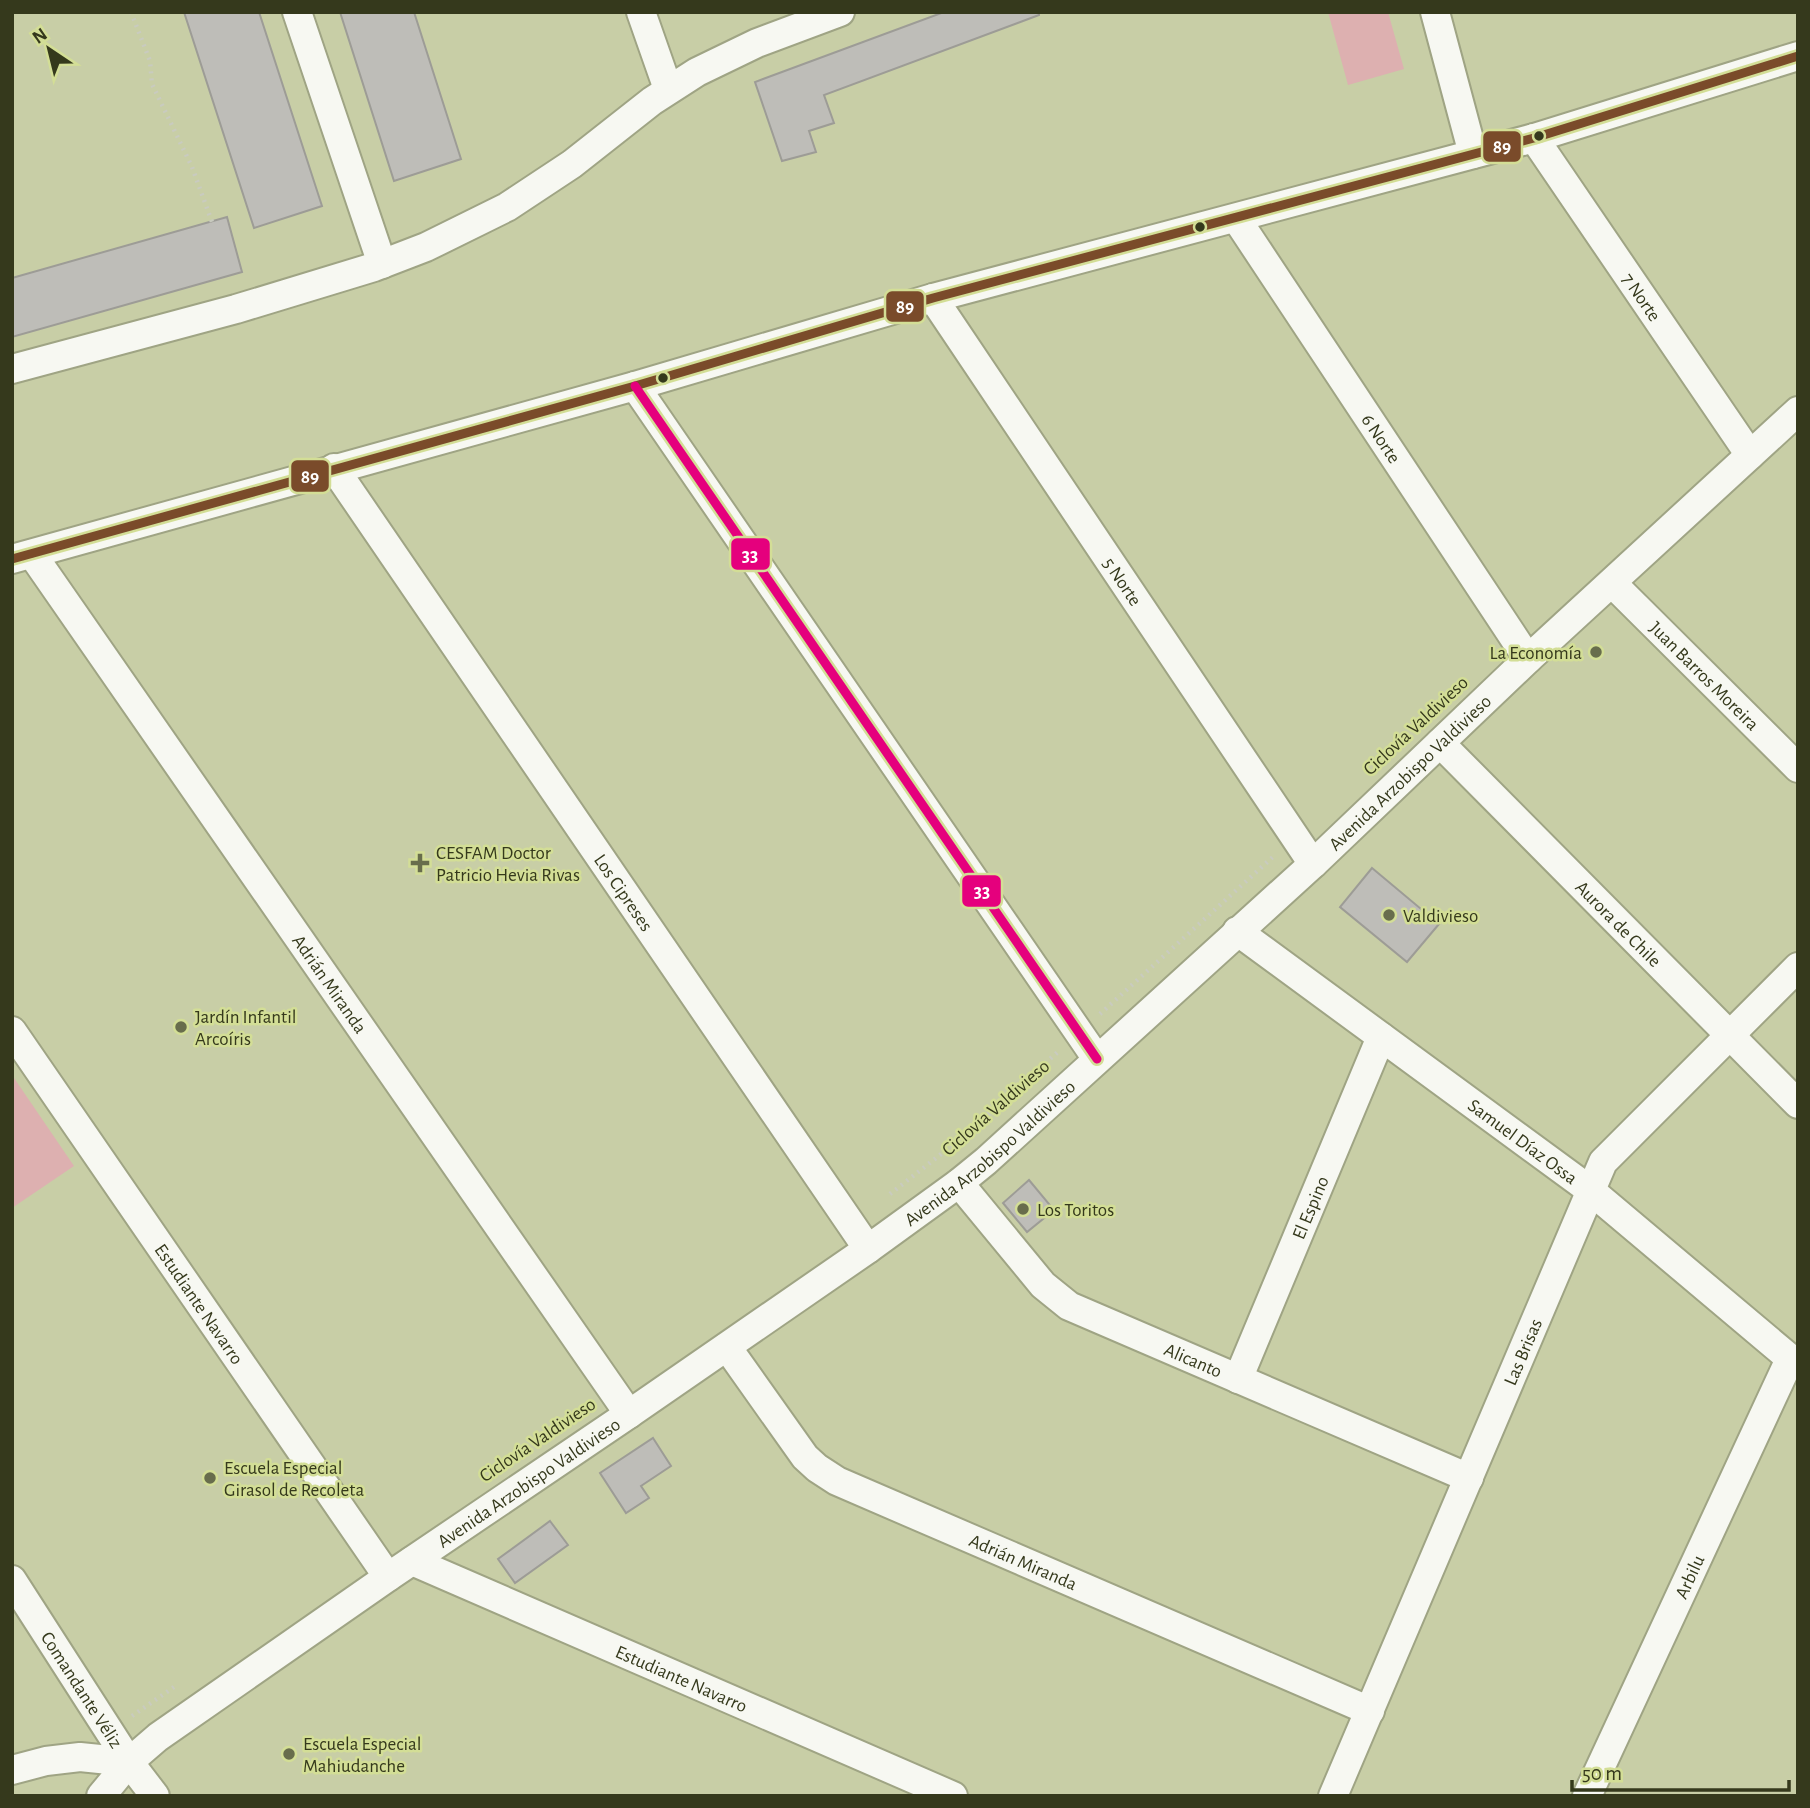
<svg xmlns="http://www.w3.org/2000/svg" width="1810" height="1808" font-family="'Alegreya Sans',sans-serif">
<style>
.green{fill:#ddb0b0}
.building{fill:#bebdb8;stroke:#9d9c96;stroke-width:2}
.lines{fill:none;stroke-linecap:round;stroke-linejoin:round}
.minor-casing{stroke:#9fa484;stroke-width:32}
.path{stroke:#c9cbbf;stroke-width:4.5;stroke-dasharray:2 5;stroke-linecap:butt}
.minor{stroke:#f7f8f2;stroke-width:28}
.bus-1-casing{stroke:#d3de96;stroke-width:14}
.bus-2-casing{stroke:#d3de96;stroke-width:14}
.bus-1{stroke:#7a4b2a;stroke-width:9}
.bus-2{stroke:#e5007d;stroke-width:9}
.bus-dot{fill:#35391c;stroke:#d3de96;stroke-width:2.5}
.poi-dot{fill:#686d4c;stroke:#d3de96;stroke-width:2.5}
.labels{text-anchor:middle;stroke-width:5;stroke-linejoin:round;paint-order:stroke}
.street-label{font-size:19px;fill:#35391c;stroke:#d3de96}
.poi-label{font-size:19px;fill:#35391c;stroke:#d3de96;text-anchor:start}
.line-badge{stroke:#d3de96;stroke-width:2.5}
.badge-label{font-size:19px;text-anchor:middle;font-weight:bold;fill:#fff}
</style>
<rect width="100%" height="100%" fill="#c8cea6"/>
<!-- green -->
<path class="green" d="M1328,12H1388L1404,69L1348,85Z
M12,1075L74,1166L12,1208Z"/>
<!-- building -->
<path class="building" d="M184,12H259L322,206L254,228Z
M340,12H414L461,159L394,181Z
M944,12H1039V15L824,95L834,123L809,131L816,152L782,161L755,82Z
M227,217L242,272L12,337V278Z
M1372,868L1439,924L1407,962L1340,907Z
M1029,1180L1054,1210L1027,1232L1003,1203Z
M653,1438L671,1466L641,1486L649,1498L626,1513L600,1473Z
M550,1521L568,1545L515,1583L498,1559Z"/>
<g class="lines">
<!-- minor casing -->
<g class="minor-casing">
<g id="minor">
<path d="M297,12L382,264"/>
<path d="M641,12L668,89"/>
<path d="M1435,12L1473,154"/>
<path id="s1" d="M1534,138L1750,455"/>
<path id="s2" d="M1236,218L1528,659"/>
<path id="s3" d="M933,298L1313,864"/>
<path d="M12,369L236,309L374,267L426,247L507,207L572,164L652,101L697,72L757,43L840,12"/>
<path d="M635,386L1097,1059"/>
<path id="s4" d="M334,468L868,1249"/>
<path id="s5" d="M32,554L629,1414"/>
<path d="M12,559L635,386L933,298L1534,138L1798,56"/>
<path id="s6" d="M1612,583L1798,768"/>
<path id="s7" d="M1440,743L1798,1104"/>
<path id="s8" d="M1237,931L1590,1190L1798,1365"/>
<path id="s9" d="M12,1031L388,1577"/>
<path id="s10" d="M959,1183L1043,1285L1069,1306L1469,1478"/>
<path id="s11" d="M727,1347L805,1457L817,1468L837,1481L1370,1711"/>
<path id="s12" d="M1238,1379L1381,1037"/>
<path id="s13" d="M412,1561L953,1796"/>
<path id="s14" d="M12,1580L129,1762L155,1796"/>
<path d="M12,1770L46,1761L80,1757L129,1762"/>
<path id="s15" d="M101,1796L129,1762L158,1737L388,1577L629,1414L868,1249L959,1183L986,1161L1313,864L1528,659L1798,411"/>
<path id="s16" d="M1333,1796L1603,1162L1798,967"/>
<path id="s17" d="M1587,1796L1790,1359"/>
</g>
</g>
<!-- path -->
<path class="path" d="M131,12L150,61L152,84L192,167L212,222
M1100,1014L1275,855
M890,1194L963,1137L1060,1050
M132,1716L174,1687"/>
<!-- minor -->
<use href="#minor" class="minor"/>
<!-- bus-1 casing -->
<g class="bus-1-casing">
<path id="bus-1" d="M12,559L635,386L933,298L1534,138L1798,56"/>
</g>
<!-- bus-2 casing -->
<g class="bus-2-casing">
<path id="bus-2" d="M635,386L1097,1059"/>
</g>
<!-- bus-1 -->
<use href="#bus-1" class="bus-1"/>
<!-- bus-2 -->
<use href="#bus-2" class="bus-2"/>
</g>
<!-- markers -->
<g class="bus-dot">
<circle cx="1539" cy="136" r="6"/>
<circle cx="1200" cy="227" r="6"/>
<circle cx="663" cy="378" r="6"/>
</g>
<g class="poi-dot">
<circle cx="1596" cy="652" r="7"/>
<path d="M416.5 852.5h7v7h7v7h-7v7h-7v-7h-7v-7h7z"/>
<circle cx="1389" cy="915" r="7"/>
<circle cx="181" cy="1027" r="7"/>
<circle cx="1023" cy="1209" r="7"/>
<circle cx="210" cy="1478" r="7"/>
<circle cx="289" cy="1754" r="7"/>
</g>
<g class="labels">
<!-- street labels -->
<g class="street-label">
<text dy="7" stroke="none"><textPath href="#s1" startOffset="192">7 Norte</textPath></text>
<text dy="7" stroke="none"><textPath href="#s2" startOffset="264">6 Norte</textPath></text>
<text dy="7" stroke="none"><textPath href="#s3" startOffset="341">5 Norte</textPath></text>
<text dy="7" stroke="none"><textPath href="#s6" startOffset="131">Juan Barros Moreira</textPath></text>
<text transform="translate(1415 725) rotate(-43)" y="7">Ciclovía Valdivieso</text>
<text dy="7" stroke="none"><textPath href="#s15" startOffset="1666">Avenida Arzobispo Valdivieso</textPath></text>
<text dy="7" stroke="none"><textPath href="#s4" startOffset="514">Los Cipreses</textPath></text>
<text dy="7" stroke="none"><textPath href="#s7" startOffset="254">Aurora de Chile</textPath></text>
<text dy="7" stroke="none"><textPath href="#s5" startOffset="523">Adrián Miranda</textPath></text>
<text transform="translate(995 1107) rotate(-41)" y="7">Ciclovía Valdivieso</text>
<text dy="7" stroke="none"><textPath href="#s8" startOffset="355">Samuel Díaz Ossa</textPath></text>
<text dy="7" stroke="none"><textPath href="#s15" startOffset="1099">Avenida Arzobispo Valdivieso</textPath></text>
<text dy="7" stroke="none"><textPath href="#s12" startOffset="186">El Espino</textPath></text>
<text dy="7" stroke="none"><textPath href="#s9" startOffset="331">Estudiante Navarro</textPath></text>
<text dy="7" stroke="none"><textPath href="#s16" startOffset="483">Las Brisas</textPath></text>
<text dy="7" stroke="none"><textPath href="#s10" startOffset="301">Alicanto</textPath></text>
<text transform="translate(537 1439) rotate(-34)" y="7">Ciclovía Valdivieso</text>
<text dy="7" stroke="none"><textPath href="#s15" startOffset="532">Avenida Arzobispo Valdivieso</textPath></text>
<text dy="7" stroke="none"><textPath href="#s11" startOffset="378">Adrián Miranda</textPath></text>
<text dy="7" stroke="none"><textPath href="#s17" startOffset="242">Arbilu</textPath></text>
<text dy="7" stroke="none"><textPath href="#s13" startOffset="294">Estudiante Navarro</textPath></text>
<text dy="7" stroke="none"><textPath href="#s14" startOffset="130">Comandante Véliz</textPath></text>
</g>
<!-- poi labels -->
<g class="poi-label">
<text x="1582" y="659" text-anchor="end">La Economía</text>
<text x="436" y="859">CESFAM Doctor<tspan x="436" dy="22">Patricio Hevia Rivas</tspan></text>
<text x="1403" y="922">Valdivieso</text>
<text x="195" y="1023">Jardín Infantil<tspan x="195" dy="22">Arcoíris</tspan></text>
<text x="1037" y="1216">Los Toritos</text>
<text x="224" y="1474">Escuela Especial<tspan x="224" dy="22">Girasol de Recoleta</tspan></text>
<text x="303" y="1750">Escuela Especial<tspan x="303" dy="22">Mahiudanche</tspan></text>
</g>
</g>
<g class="line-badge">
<rect x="1482" y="130" width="40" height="33" rx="7" fill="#7a4b2a"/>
<rect x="885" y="290" width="40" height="33" rx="7" fill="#7a4b2a"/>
<rect x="290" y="459" width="40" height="34" rx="7" fill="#7a4b2a"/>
<rect x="730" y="537" width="41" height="34" rx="7" fill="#e5007d"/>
<rect x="961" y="874" width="41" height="34" rx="7" fill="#e5007d"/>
</g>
<g class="badge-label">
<text x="1502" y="153">89</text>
<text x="905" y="313">89</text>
<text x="310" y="483">89</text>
<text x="750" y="561">33</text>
<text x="982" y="897">33</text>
</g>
<!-- border -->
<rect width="1810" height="1808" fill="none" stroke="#35391c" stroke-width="28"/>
<!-- north arrow -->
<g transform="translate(49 49) rotate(325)" stroke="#d3de96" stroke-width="5" paint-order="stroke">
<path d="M0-5L12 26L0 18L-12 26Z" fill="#35391c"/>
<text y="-10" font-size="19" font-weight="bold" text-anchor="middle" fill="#35391c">N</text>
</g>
<!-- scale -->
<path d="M1572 1780v10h217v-10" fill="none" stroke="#35391c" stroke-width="3.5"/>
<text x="1582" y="1780" font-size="21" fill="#35391c" stroke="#d3de96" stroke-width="5" paint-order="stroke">50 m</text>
</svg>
